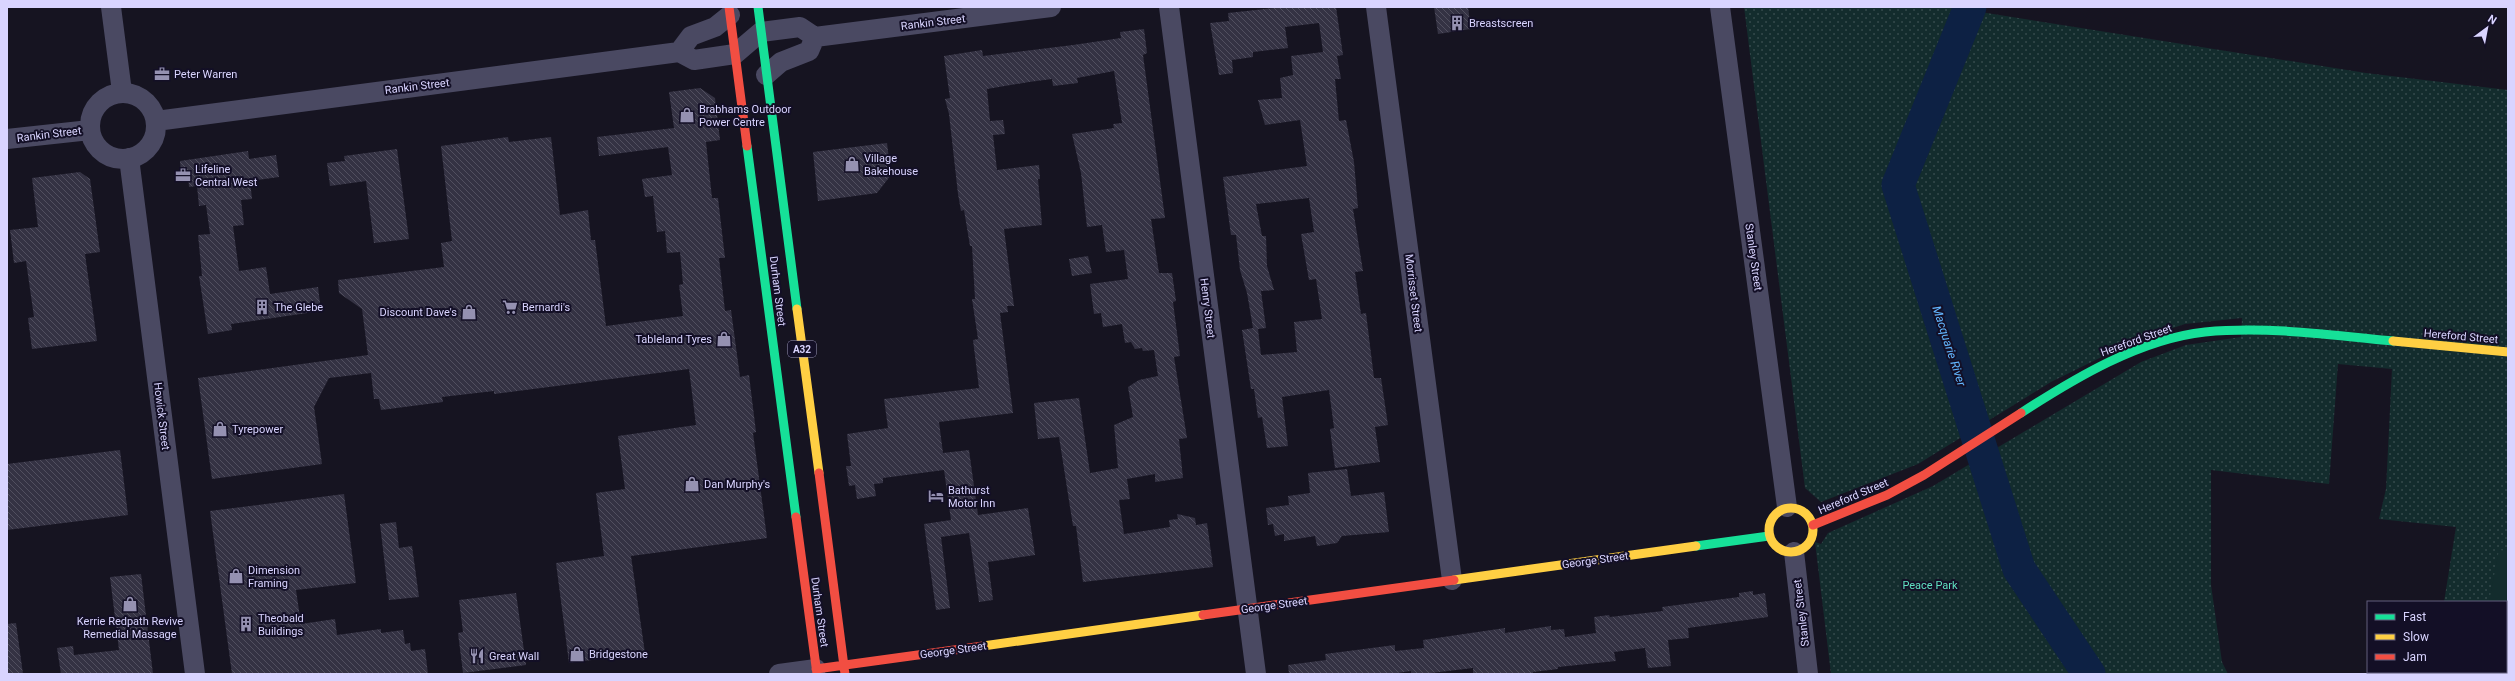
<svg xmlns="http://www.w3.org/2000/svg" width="2515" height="681" font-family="Roboto,sans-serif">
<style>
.grass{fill:url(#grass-dots)}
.garden{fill:#132c2d}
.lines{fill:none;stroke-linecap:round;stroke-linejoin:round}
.river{stroke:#0d2144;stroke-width:33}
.building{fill:url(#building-back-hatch);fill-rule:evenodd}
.street{stroke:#4a4962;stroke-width:20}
.fast{stroke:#16e098;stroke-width:9}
.slow{stroke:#ffcf43;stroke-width:9}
.jam{stroke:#f24e42;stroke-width:9}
.labels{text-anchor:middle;stroke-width:4;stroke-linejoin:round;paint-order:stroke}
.shield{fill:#130f26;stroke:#9e99be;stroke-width:1}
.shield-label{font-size:10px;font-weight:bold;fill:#d9d4ff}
.street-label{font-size:11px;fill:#d9d4ff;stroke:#130f26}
.poi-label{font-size:11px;fill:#d9d4ff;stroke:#130f26;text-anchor:start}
.park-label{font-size:11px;fill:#5fe0c0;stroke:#130f26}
.water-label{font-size:12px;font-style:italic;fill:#62b6ff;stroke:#130f26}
</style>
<defs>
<pattern id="grass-dots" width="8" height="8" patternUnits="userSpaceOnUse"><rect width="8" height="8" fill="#132c2d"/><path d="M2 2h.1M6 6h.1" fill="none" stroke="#354a4c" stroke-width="1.8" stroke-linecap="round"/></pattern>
<pattern id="building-back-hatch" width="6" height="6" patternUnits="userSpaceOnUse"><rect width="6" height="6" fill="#343243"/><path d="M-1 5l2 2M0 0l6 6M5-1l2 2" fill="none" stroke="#514f5f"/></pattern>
</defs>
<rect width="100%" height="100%" fill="#161421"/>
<!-- grass -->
<path class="grass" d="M1744,7H1966L1968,10L2366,73L2508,90V674H2434V672H2506V602H2444L2456,527L2379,519L2386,489L2392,369L2338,364L2329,484L2211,470V585L2222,662L2228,674H1831L1815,542L1821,544L1828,533L1933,486L2141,362L2186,345L2241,337L2242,318L2185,324L2136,340L2051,382L1918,464L1821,502L1805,488Z"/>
<!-- garden -->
<path class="garden" d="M2499,550L2508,551V674H2476V672H2506V602H2489Z"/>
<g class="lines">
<!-- river -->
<path class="river" d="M1970,7L1898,185L2019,569L2089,674"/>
</g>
<!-- building -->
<path class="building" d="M1285,7H1336L1343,55L1337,56L1341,79H1335L1339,121L1346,120L1354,162L1358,208L1353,209L1363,271L1355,272L1361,314L1366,313L1374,378H1381L1388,425L1375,427L1380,462L1335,468L1330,429L1334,428L1329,390L1282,397L1288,446L1267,448L1262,417L1258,418L1254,389H1251L1242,330L1253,328L1247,293L1240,270L1236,235H1231L1223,177L1307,166L1300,120L1265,125L1258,100L1282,98L1280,78L1293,75L1291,56L1323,52L1319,23L1285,27L1288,48L1253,52V57L1232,60L1233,73L1219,75L1210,23L1229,21L1228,13ZM1309,198L1314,232L1301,234L1309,280L1316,279L1322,319L1294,322L1297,352L1261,355L1258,329L1266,328L1261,291L1274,290L1267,266L1266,236H1262L1256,204Z
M1434,7H1468L1471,29L1438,34Z
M1144,29L1147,53L1143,55L1165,218L1151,219L1159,273H1172L1176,301L1173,302L1180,356L1174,357L1187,438L1179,439L1183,478L1155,482V474L1127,479L1130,499L1119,500L1124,534L1170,527L1169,520L1178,519L1177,514L1195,518L1196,525L1207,523L1213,567L1083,582L1076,526H1073L1059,437L1038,439L1034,403L1079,398L1090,473L1118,468L1114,425L1133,417L1128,387L1139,380L1158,376L1154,350L1143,351L1142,348L1135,349L1131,342L1125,343L1122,324L1103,327L1101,313L1094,314L1090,284L1128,279L1124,250L1106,252L1102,225L1087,227L1081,173L1072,134L1114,128L1113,124L1122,123L1114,71L1077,78L1078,83L1053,86L1052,79L1029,82L987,89L990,121L1003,120L1005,134L993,135L997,170L1039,165L1040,179H1038L1042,225L1004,229L1014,306H1007L1008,312L1000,313L1013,413L939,422L943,453L969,450L978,515L1028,508L1035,555L988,562L993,600L979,602L969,533L941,537L950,608L936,610L924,524L951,520L944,470L883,478V483L874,484L876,496L857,499L855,485L849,486L846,466H851L847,434L888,428L884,399L979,388L973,340L978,339L972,299H975L972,246H970L964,210L961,211L958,194L949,114L945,99L950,98L944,56L982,50L983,56L1073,45L1121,38L1120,32Z
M700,88L715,98L720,140L706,142L712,198H718L725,258H719L725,311L731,310L740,377L749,375L756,432L753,433L767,538L631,556L645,653L569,663L556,563L604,556L596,493L625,489L618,436L696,425L689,369L494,394V391L442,397L443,402L381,410L379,399H374L371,373L329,378L314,407L322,464L212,479L198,378L368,355L362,309L339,293L338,280L444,267L441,243L452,241L441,146L508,137L509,142L551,137L560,215L588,210L591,240H595L606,326L683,316L679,285L683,284L680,252L667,253L665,231L657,232L653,196L645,197L642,179L672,175L668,147L599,156L597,137L674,128L669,92Z
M887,143L891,175L877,193L818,201L813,152Z
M397,149L409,239L374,243L366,181L330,186L327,163L345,161L344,156Z
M248,151L249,159L276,155L279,177L250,181L252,199L241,200L244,225L233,226L239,271L266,267L270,294L318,287L321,311L231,324L232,330L208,334L199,276H202L198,235L210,234L206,205L199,206L197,186L189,187L188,175H181L180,161Z
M80,172L90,179L100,252L85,254L97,341L32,349L28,318L34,317L26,261L14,263L10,230L38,227L32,178Z
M1088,256L1092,273L1072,276L1069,259Z
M120,450L128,515L7,530V464Z
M1347,469L1351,496L1384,492L1389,532L1342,536L1337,543L1317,546L1315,536L1284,541V534L1275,536L1273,524L1268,525L1266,508L1289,505L1288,496L1310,493L1308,473Z
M344,494L356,583L296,590L301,624L335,619L337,635L381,629V633L403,630L405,644L410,643L411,651L425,649L428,674H232L210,511Z
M396,522L399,548L412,546L419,597L389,600L380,524Z
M141,574L153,674H61L57,648L73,646L74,655L119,650L110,577Z
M1753,591V595L1765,593L1768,617L1688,628L1689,638L1668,640L1671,666L1648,668L1645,648L1614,652L1616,661L1558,667V669L1533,672V674H1473V668L1423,674H1411V671L1390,674H1289L1288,665L1326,660L1325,654L1395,645V651L1424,648L1423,640L1505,628V633L1551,626V630L1564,629L1565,637L1596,633L1594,617L1609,615L1610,617L1663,611L1662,607L1739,597V593Z
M516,593L526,665L463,673L458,633L463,632L459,600Z
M16,623L23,674H7V624Z"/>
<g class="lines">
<!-- street -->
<path class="street" d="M111,7L122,92
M1169,7L1256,674
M1376,7L1452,580
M1720,7L1787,507
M679,52L691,36L715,27L730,15
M766,75L781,62L809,51L815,37
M90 126a33 33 0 1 1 66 0a33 33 0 1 1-66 0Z
M156,121L679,52L694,60L735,54L761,32L800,27L815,37L1051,7
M7,139L90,130
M129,158L195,674
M1794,552L1808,674
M779,674L816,669"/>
<!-- fast -->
<path class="fast" d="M758,7L797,309
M747,146L796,517
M2021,413C2075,378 2140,339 2205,332C2267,326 2332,335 2393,341
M1696,546L1769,536"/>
<!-- slow -->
<path class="slow" d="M797,309L819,473
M2393,341L2508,352
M1769 530a22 22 0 1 1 44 0a22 22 0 1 1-44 0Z
M1454,580L1696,546
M983,646L1203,615"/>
<!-- jam -->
<path class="jam" d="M729,7L747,146
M819,473L845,674
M796,517L817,674
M1813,525L1887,495L1924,475L2021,413
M1203,615L1454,580
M816,669L983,646"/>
</g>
<!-- icons -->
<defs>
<g id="building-bare" transform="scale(1.2)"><path d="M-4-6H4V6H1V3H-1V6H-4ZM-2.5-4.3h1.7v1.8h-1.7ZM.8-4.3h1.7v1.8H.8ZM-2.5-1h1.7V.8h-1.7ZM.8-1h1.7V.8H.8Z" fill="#9591b1" stroke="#130f26" stroke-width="2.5" paint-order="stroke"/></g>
<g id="office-bare" transform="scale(1.2)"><path d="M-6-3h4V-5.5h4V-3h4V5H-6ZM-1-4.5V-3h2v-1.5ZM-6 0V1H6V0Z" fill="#9591b1" stroke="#130f26" stroke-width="2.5" paint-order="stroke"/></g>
<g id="shop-bare" transform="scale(1.2)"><path d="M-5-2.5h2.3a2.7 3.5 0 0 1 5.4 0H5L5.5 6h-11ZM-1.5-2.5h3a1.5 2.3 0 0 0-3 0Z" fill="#9591b1" stroke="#130f26" stroke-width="2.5" paint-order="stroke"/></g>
<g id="supermarket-bare" transform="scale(1.2)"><path d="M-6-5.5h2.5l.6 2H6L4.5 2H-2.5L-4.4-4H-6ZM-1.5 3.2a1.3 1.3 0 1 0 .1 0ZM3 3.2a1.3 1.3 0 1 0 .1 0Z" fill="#9591b1" stroke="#130f26" stroke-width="2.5" paint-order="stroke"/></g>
<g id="hotel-bare" transform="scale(1.2)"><path d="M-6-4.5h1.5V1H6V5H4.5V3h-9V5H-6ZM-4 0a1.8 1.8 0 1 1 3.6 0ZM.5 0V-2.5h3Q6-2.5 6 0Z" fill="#9591b1" stroke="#130f26" stroke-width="2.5" paint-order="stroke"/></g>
<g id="restaurant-bare" transform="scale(1.2)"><path d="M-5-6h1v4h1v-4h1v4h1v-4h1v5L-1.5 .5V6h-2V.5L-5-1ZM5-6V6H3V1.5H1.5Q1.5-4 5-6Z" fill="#9591b1" stroke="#130f26" stroke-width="2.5" paint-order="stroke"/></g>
</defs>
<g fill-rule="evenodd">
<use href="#building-bare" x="1457" y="23"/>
<use href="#office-bare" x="162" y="74"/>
<use href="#shop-bare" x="687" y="115"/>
<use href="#shop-bare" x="852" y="164"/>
<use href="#office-bare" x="183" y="175"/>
<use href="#building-bare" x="262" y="307"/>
<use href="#supermarket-bare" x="510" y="307"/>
<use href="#shop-bare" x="469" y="312"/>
<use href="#shop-bare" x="724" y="339"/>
<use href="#shop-bare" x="220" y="429"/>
<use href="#shop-bare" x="692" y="484"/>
<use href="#hotel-bare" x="936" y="496"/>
<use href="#shop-bare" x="236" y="576"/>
<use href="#shop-bare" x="130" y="604"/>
<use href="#building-bare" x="246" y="624"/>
<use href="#shop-bare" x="577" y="654"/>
<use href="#restaurant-bare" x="477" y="656"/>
</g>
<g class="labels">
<!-- shield labels -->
<rect class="shield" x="788" y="341" width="28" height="16" rx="3"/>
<g class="shield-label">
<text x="802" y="353">A32</text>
</g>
<!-- street labels -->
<g class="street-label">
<text transform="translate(933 22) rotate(-7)" y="4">Rankin Street</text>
<text transform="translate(417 86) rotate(-7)" y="4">Rankin Street</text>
<text transform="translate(49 134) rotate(-7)" y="4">Rankin Street</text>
<text transform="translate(1754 257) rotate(82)" y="4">Stanley Street</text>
<text transform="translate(778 291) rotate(83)" y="4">Durham Street</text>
<text transform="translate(1414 293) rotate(83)" y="4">Morrisset Street</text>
<text transform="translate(1208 308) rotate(83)" y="4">Henry Street</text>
<text transform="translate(2461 336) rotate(5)" y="4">Hereford Street</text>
<text transform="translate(2136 340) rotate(-20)" y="4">Hereford Street</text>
<text transform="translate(162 416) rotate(83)" y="4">Howick Street</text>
<text transform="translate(1853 496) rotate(-23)" y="4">Hereford Street</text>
<text transform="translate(1595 560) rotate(-8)" y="4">George Street</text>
<text transform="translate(1274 605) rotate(-8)" y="4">George Street</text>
<text transform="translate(820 612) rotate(82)" y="4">Durham Street</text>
<text transform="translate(1801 613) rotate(-97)" y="4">Stanley Street</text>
<text transform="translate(953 650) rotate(-8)" y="4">George Street</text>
</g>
<!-- poi labels -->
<g class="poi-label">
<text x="1469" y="27">Breastscreen</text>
<text x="174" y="78">Peter Warren</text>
<text x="699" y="113">Brabhams Outdoor<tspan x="699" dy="13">Power Centre</tspan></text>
<text x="864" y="162">Village<tspan x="864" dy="13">Bakehouse</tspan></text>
<text x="195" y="173">Lifeline<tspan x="195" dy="13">Central West</tspan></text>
<text x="274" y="311">The Glebe</text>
<text x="522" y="311">Bernardi's</text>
<text x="457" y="316" text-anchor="end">Discount Dave's</text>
<text x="712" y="343" text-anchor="end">Tableland Tyres</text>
<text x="232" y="433">Tyrepower</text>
<text x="704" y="488">Dan Murphy's</text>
<text x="948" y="494">Bathurst<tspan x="948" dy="13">Motor Inn</tspan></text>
<text x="248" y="574">Dimension<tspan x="248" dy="13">Framing</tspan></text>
<text x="258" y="622">Theobald<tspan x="258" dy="13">Buildings</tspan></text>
<text x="130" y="625" text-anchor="middle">Kerrie Redpath Revive<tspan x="130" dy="13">Remedial Massage</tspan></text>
<text x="589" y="658">Bridgestone</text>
<text x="489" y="660">Great Wall</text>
</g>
<!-- park labels -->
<g class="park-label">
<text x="1930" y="589">Peace Park</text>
</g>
<!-- water labels -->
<g class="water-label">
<text transform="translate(1949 346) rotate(72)" y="4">Macquarie River</text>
</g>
</g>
<!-- border -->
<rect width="2515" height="681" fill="none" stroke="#d9d4ff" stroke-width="16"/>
<!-- legend -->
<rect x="2367" y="601" width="140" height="72" fill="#130f26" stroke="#625e7d"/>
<rect x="2375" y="614" width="20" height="6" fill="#16e098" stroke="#625e7d"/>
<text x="2403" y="621" font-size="12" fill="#d9d4ff">Fast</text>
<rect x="2375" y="634" width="20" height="6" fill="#ffcf43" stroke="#625e7d"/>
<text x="2403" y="641" font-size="12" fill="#d9d4ff">Slow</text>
<rect x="2375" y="654" width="20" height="6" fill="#f24e42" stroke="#625e7d"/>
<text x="2403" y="661" font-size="12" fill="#d9d4ff">Jam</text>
<!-- north arrow -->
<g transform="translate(2487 28) rotate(32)" stroke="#130f26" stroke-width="3" paint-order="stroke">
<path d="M0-3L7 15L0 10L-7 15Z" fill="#d9d4ff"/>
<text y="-6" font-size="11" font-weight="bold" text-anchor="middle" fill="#d9d4ff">N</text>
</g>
</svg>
